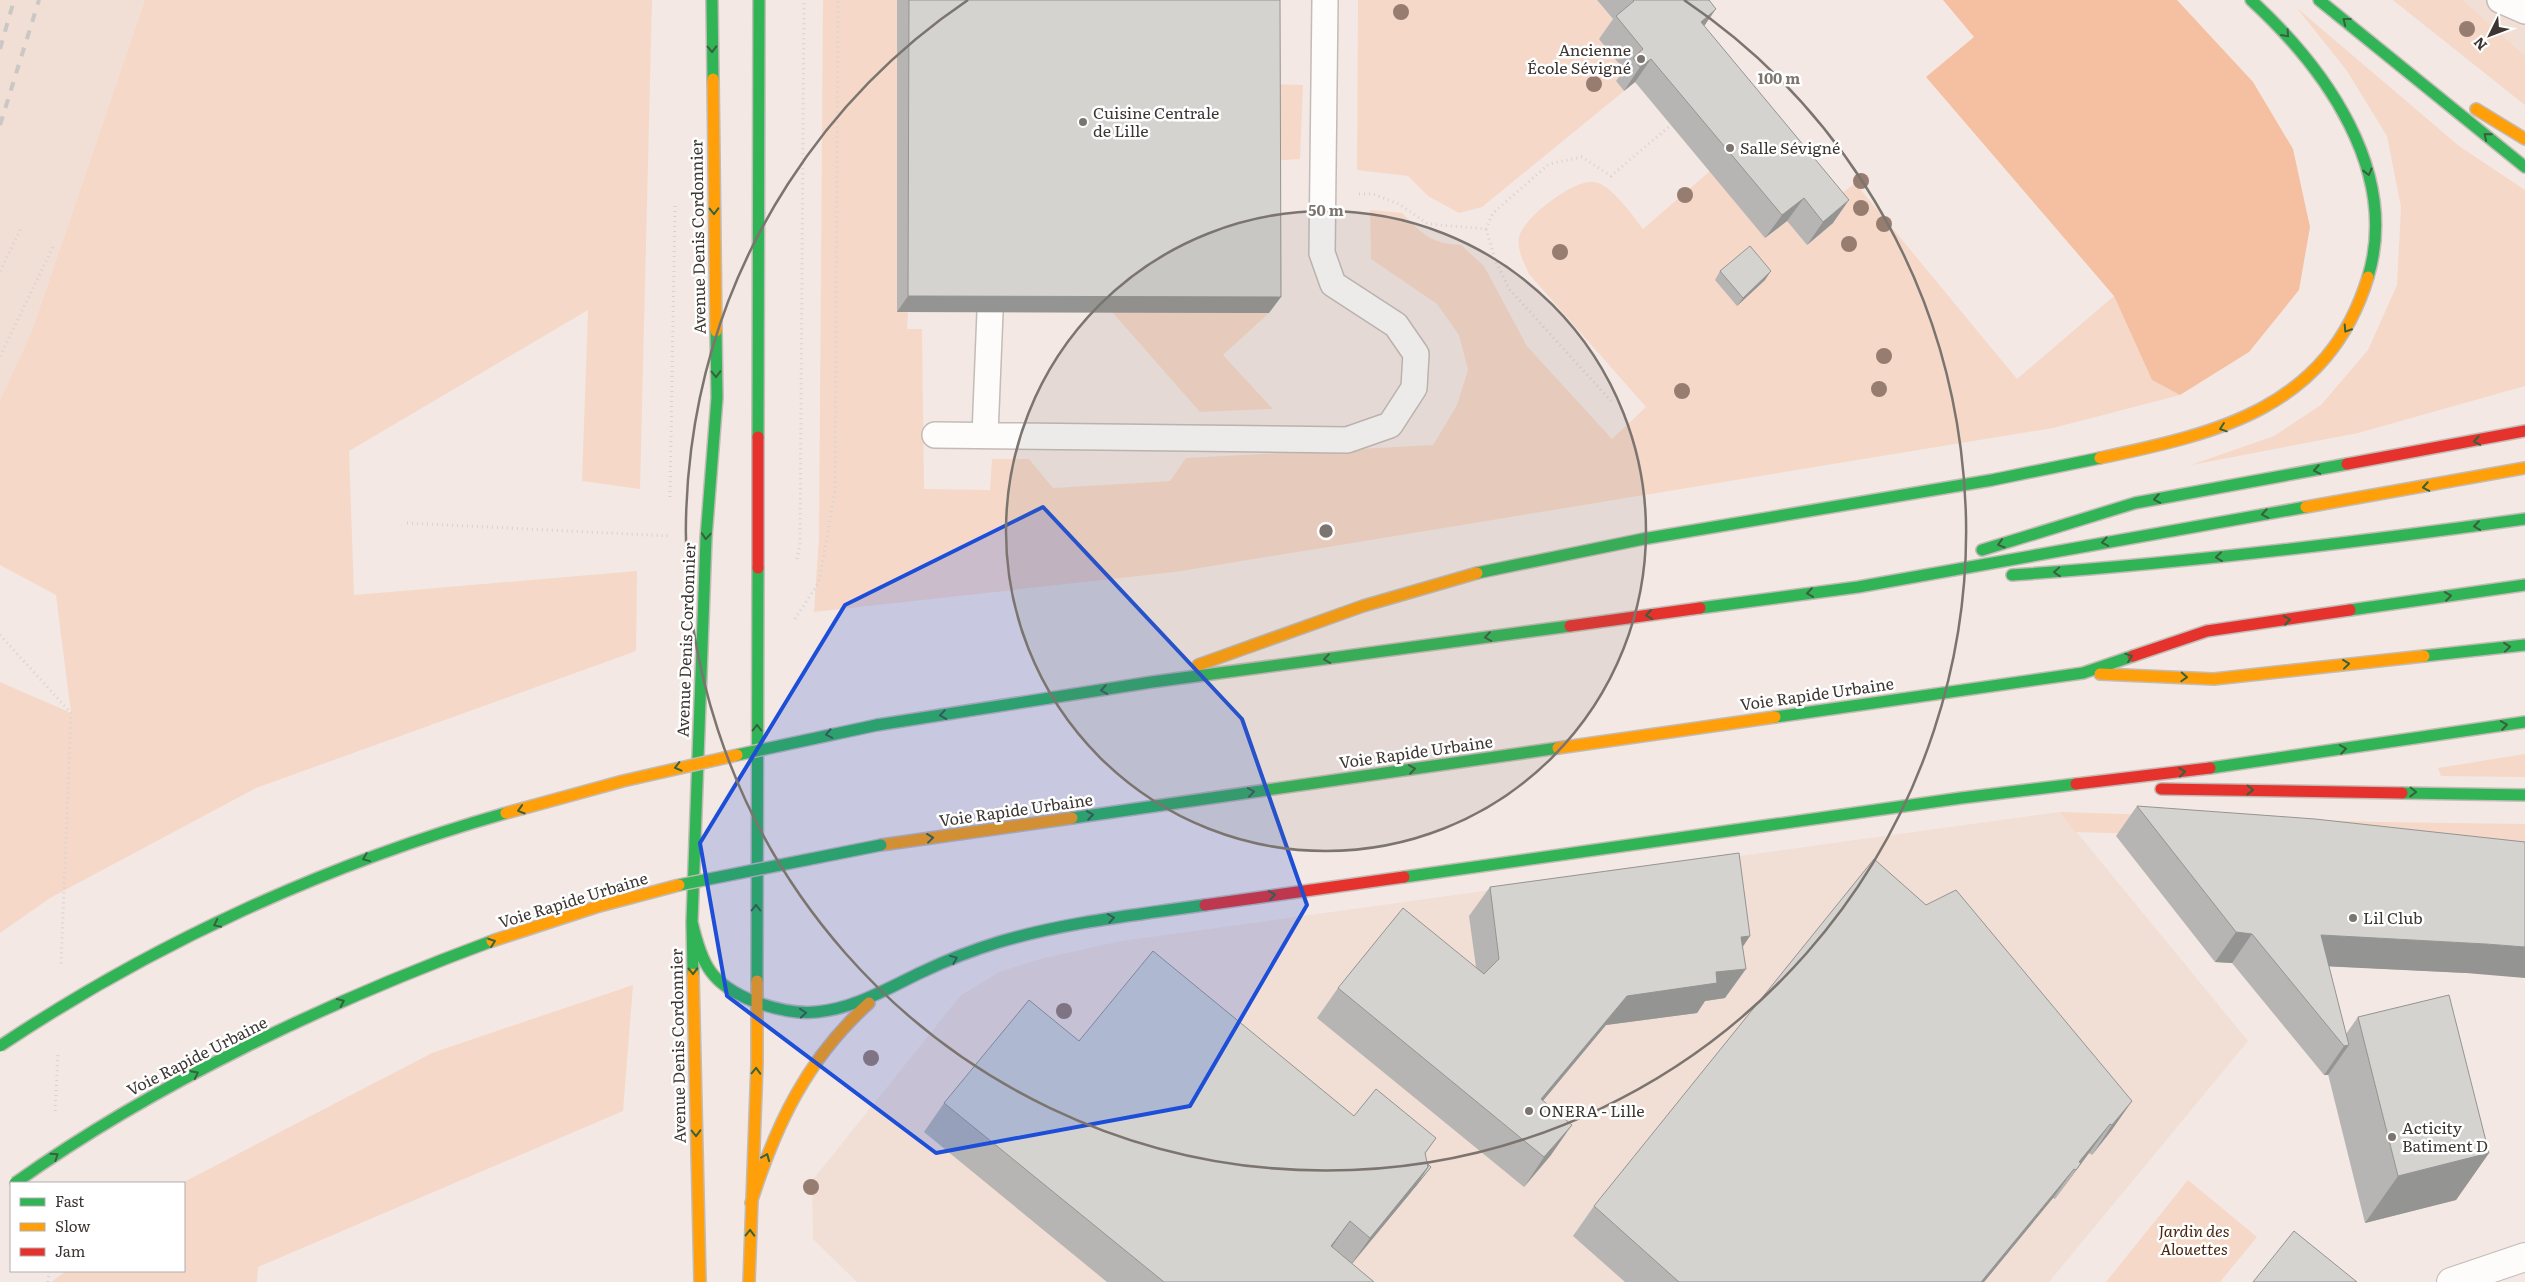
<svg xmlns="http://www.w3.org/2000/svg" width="2525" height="1282" font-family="Literata,serif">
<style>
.built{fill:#f1ded4}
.green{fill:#f5d8c8}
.forest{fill:#f5bfa1}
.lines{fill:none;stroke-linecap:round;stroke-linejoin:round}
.lane-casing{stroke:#c3bbb6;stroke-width:28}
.street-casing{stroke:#c3bbb6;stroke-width:30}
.fast-casing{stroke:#c3bbb6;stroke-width:14}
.slow-casing{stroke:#c3bbb6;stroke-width:14}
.jam-casing{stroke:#c3bbb6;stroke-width:14}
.path{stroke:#d5d3d1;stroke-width:3;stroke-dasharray:1 4;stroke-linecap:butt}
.lane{stroke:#fdfcfb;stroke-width:25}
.street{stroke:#fdfcfb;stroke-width:28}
.fast{stroke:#30b455;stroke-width:11}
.slow{stroke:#ff9f0a;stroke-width:11}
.jam{stroke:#e5322d;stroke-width:11}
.rail{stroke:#cac7c5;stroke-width:4;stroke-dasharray:9 9;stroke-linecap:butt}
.fast-bridge-casing{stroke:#c3bbb6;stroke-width:14;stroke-linecap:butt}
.slow-bridge-casing{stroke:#c3bbb6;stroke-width:14;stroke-linecap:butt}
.fast-bridge{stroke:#30b455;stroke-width:11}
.slow-bridge{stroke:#ff9f0a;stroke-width:11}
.tree{fill:#967d70}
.wall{fill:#b6b5b3}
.shaded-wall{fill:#949492}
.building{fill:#d4d3d0;stroke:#949492}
.oneway{stroke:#38613e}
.marked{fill:#1d4ed8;fill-opacity:0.2;stroke:#1d4ed8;stroke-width:4;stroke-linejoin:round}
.ring{fill:none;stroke:#7c746f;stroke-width:2.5}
.poi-dot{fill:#7c746f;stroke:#fff;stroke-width:2}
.labels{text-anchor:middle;stroke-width:5;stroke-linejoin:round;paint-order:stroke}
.poi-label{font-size:16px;fill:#3c3531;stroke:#fff;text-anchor:start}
.street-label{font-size:16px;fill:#3c3531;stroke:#fff}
.park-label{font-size:16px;font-style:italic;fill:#492611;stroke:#fff}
.centre{fill:#7c746f;stroke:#fff;stroke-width:2.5}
.ring-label{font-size:15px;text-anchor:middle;font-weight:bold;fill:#7c746f;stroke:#fff;stroke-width:5;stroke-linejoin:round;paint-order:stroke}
</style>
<rect width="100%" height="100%" fill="#f3e8e3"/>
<!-- built -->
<path class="built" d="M0,0H145L32,331L0,400Z
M2393,0H2525V105Z
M2060,812L2248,1041L2049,1282H857L813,1239L812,1181L960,996L999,972L1044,958L1121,941Z"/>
<!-- green -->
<path class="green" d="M145,0H652L640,489L582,481L588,310L349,451L354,595L637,571L636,651L256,788L50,898L0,933V682L71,713L56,595L0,565V400L32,331Z
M823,0H897V312H908L907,329H922L924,489L990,490L992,459H1029L1053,488L1170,481L1186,458L1433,445L1457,405L1468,370L1459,335L1437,304L1371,259L1370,210L1402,213C1424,235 1429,243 1461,245L1484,266L1527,346L1612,439L1646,407L1529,274C1524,263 1517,250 1519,237C1523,218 1574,179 1594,182C1611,184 1633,216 1643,229L1710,171L1766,238L1787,221L1807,245L1821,210L1855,183L2017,379L2114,296L2152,380L2180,395L2053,428L1175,572L814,612L819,538Z
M1358,0H1597L1617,24L1600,39L1627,72L1616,81L1624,91L1482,207L1459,213L1428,196L1408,176L1357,170Z
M2393,0H2462L2525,56V105Z
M2297,8L2459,146L2525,190V386L2358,433L2191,465L2274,436L2321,405L2368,350L2397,285L2401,207L2387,136L2347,71Z
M1269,84L1303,85L1300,159L1269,161Z
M1112,312L1269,313L1223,355L1273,409L1200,412Z
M2525,754V777L2441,776L2438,768Z
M2060,812L2379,822L2525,824V867L2294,839L2075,832Z
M633,985L623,1111L258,1267L257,1282H51L66,1271H184V1183L186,1181L432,1053Z
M2188,1180L2257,1237L2220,1282H2106Z"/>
<!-- forest -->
<path class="forest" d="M1943,0H2177L2253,82L2293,149L2310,227L2299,290L2249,352L2180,395L2152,380L2114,296L1926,77L1974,37Z"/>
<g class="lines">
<!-- lane casing -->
<g class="lane-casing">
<path id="lane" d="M2500,0L2525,11
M935,435L1347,440L1390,425L1414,388L1416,354L1396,325L1333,284L1322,253L1325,0
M985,435L990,312"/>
</g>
<!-- street casing -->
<g class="street-casing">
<path id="street" d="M2451,1282L2525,1257"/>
</g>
<!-- fast casing -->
<g class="fast-casing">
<path id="fast" d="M712,0L713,79
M2251,0C2325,68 2400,171 2368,277
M2319,0L2525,167
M758,437L759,0
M1982,550L2135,503L2347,464
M1477,573L1643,539L1992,480L2100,458
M2012,575C2184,563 2354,543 2525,519
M1700,608L1858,587L2306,507
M2350,610L2525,585
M2424,656L2525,645
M1775,717L2083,673L2133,656
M877,725L1152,682L1570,626
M2210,768L2525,722
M2402,793L2525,795
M1072,818L1558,748
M1404,877L1961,798L2076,784
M692,922C702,965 711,984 753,1001C774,1009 794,1014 816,1012C854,1009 888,988 922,972C947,960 973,950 999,942C1066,922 1136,915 1205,905
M693,974L692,922L706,538L717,398L716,331
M757,981L758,568"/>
</g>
<!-- slow casing -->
<g class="slow-casing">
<path id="slow" d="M713,79L716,331
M2476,109L2525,139
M2100,458C2219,433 2328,408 2368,277
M2306,507L2525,468
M1198,665L1363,606L1477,573
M2100,674L2214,679L2424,656
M1558,748L1775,717
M881,845L1072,818
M693,974L700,1282
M751,1203C776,1124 807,1059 869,1003
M749,1282L757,1064V981"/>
</g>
<!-- jam casing -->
<g class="jam-casing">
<path id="jam" d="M2347,464L2525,431
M758,568V437
M1570,626L1700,608
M2133,656L2207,631L2350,610
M2076,784L2210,768
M2161,789L2402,793
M1205,905L1404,877"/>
</g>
<!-- path -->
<path class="path" d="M1359,194H1373L1399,204L1428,224L1486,229L1493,213L1549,164L1582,157L1611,176L1671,125
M1486,229L1496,262L1510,290L1611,401
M0,271L21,228
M0,356L54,245
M670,497L675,206
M407,523L670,536
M797,559L800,545L804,0
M795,619L819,582L835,490L838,0
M0,635L71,713L61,964
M55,1111L58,1053
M48,1282L49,1271"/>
<!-- lane -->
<use href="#lane" class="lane"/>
<!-- street -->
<use href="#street" class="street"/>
<!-- fast -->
<use href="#fast" class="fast"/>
<!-- slow -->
<use href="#slow" class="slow"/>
<!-- jam -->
<use href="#jam" class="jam"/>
<!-- rail -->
<path class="rail" d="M0,49L14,0
M0,125L39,0"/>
<!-- fast-bridge casing -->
<g class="fast-bridge-casing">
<path id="fast-bridge" d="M737,755L877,725
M679,885L881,845
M0,1046C154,943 327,864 506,813
M15,1183C157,1082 330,1001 492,941"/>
</g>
<!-- slow-bridge casing -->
<g class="slow-bridge-casing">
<path id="slow-bridge" d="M506,813L623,781L737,755
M492,941L596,907L679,885"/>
</g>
<!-- fast-bridge -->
<use href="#fast-bridge" class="fast-bridge"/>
<!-- slow-bridge -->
<use href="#slow-bridge" class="slow-bridge"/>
</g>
<!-- trees -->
<g class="tree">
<circle cx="1401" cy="12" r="8"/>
<circle cx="2467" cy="29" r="8"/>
<circle cx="1594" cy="84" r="8"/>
<circle cx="1861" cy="181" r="8"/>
<circle cx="1685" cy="195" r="8"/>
<circle cx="1861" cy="208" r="8"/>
<circle cx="1884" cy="224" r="8"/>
<circle cx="1849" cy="244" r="8"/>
<circle cx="1560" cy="252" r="8"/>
<circle cx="1884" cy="356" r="8"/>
<circle cx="1879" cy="389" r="8"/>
<circle cx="1682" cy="391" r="8"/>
<circle cx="1064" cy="1011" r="8"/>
<circle cx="871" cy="1058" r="8"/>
<circle cx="811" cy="1187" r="8"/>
</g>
<!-- wall -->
<path class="wall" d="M897,0H1280L1269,313L897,312Z
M1597,0H1709L1704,26L1833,223L1807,245L1787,221L1765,238L1635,82L1624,91L1616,81L1624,70L1599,39L1613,19Z
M1720,271L1765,280L1737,306L1715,280Z
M2137,806L2466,973L2328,966L2346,1034L2358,1017L2489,1153L2456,1200L2365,1223L2328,1074L2324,1075L2232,963L2215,962L2116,836Z
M1490,887L1743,947L1725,998L1705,1001L1697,1013L1606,1025L1543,1101L1551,1155L1524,1187L1317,1018L1338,988L1476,967L1469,916Z
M1079,1041L1436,1138L1425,1154V1175L1352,1264L1374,1282H1107L924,1132L944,1103Z
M2132,1101L2111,1131L2092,1155L2089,1153L2055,1199L2053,1198L1984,1282H1625L1573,1236L1594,1206Z"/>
<!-- shaded-wall -->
<path class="shaded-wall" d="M1716,9L1700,32L1701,22Z
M1651,59L1635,82L1624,91L1640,67Z
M1804,198L1787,221L1765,238L1782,215Z
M1849,200L1833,223L1807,245L1823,222Z
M1771,271L1765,280L1737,306L1743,298Z
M908,296L1281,297L1269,313L897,312Z
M2236,932L2252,934L2232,963L2215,962Z
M2321,935L2486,944L2525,947V978L2466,973L2300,965Z
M1750,936L1730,966L1741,937Z
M1746,969L1725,998L1705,1001L1697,1013L1606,1025L1520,1128L1541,1099L1627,996L1716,972Z
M2349,1045L2328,1075H2324L2344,1046Z
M2132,1101L2111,1131L2092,1155L2112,1125Z
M2110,1124L2089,1153L2055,1199L2076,1170L2079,1162Z
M1572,1125L1551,1155L1524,1187L1544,1157Z
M2489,1153L2456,1200L2365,1223L2398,1176Z
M1428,1167H1431L1408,1196L1349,1267L1370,1238Z
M2074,1169L2053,1198L1984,1282H1981Z
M1350,1221L1329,1251L1331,1246Z"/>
<!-- building -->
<path class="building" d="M909,0H1280L1281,297L908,296Z
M1633,0H1709L1716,9L1701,22L1849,200L1823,222L1804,198L1782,215L1651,59L1640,67L1633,58L1643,49L1616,16L1634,1Z
M1750,246L1771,271L1743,298L1720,271Z
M2137,806L2315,819L2525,842V947L2486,944L2321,935L2349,1045L2344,1046L2252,934L2236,932Z
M1739,853L1750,936L1741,937L1746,969L1716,972L1717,983L1627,996L1541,1099L1572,1125L1544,1157L1338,988L1403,908L1484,974L1499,959L1490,887Z
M1874,859L1926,905L1956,890L2132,1101L2112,1125L2110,1124L2079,1162L2081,1163L2076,1170L2074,1169L1981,1282H1679L1594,1206Z
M1153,951L1354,1116L1376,1089L1436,1138L1425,1153L1428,1167L1370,1238L1350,1221L1331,1246L1374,1282H1164L944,1103L1029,1000L1079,1041Z
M2449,995L2489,1153L2398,1176L2358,1017Z
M1428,1164L1431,1167L1414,1188L1428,1167Z
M2294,1231L2357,1282H2253Z"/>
<!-- one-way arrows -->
<defs><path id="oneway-chevron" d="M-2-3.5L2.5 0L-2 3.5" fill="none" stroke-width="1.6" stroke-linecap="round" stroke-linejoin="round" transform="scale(1.25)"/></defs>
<g class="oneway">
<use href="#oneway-chevron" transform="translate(2346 21) rotate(-142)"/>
<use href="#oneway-chevron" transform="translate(2286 34) rotate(48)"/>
<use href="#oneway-chevron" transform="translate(712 49) rotate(89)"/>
<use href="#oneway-chevron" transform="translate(2487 136) rotate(-140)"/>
<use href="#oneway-chevron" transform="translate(2368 172) rotate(76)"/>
<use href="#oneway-chevron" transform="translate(714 211) rotate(89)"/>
<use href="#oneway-chevron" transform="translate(2347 329) rotate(123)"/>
<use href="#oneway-chevron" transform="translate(716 374) rotate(89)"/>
<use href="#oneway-chevron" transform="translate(2223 428) rotate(161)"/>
<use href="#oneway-chevron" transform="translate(2477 441) rotate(170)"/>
<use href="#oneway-chevron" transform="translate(2317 470) rotate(170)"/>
<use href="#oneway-chevron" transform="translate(2426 487) rotate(170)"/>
<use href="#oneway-chevron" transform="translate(2157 499) rotate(170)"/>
<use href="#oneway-chevron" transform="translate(2265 514) rotate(170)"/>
<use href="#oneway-chevron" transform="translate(2477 526) rotate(172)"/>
<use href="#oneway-chevron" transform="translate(706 536) rotate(94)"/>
<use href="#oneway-chevron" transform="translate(2105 542) rotate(170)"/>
<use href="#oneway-chevron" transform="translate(2001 544) rotate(163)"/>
<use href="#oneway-chevron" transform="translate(2219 557) rotate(174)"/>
<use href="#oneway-chevron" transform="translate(2057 572) rotate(176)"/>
<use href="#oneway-chevron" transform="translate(1810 593) rotate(172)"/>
<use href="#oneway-chevron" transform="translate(2448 596) rotate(-8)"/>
<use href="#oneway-chevron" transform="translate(1649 615) rotate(172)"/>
<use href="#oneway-chevron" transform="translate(2287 620) rotate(-8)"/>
<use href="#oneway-chevron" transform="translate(1488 637) rotate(172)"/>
<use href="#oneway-chevron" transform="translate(2507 647) rotate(-6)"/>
<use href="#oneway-chevron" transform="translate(2129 657) rotate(-19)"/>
<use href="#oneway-chevron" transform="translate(1327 659) rotate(172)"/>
<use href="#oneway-chevron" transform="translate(2346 664) rotate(-6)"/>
<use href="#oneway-chevron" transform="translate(2184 677) rotate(3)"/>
<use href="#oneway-chevron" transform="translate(1104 690) rotate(171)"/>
<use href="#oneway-chevron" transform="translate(943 715) rotate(171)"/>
<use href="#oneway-chevron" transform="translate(2504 725) rotate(-9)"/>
<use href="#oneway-chevron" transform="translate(757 728) rotate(-90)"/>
<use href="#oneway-chevron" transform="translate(829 734) rotate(169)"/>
<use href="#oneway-chevron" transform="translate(2343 749) rotate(-9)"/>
<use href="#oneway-chevron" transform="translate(678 767) rotate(166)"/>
<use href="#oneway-chevron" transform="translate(1412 769) rotate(-8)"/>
<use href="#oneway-chevron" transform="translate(2182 772) rotate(-7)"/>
<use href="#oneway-chevron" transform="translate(2250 790) rotate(1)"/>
<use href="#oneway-chevron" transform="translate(1251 792) rotate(-8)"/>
<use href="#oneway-chevron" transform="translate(2413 792) rotate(1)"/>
<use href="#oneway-chevron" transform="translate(521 810) rotate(163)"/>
<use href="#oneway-chevron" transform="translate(1090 815) rotate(-9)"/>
<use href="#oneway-chevron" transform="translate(930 838) rotate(-7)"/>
<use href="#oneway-chevron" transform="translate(366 858) rotate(158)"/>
<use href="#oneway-chevron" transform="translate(1272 895) rotate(-8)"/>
<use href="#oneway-chevron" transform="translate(756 908) rotate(-90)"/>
<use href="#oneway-chevron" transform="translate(1111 918) rotate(-9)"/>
<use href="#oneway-chevron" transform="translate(217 924) rotate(154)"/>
<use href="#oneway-chevron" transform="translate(492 942) rotate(-20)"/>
<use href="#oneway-chevron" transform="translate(954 959) rotate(-22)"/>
<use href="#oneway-chevron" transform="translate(693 971) rotate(89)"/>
<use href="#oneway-chevron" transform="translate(341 1002) rotate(-25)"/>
<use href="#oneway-chevron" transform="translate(803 1013) rotate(-5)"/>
<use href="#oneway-chevron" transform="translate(756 1071) rotate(-88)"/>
<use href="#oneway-chevron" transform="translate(195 1074) rotate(-27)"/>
<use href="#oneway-chevron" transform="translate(696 1133) rotate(89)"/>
<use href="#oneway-chevron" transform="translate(55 1156) rotate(-34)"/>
<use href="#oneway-chevron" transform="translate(766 1157) rotate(-67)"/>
<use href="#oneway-chevron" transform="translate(750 1233) rotate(-89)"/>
</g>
<!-- marked area -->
<path class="marked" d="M1043,507L1242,719L1307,905L1190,1106L936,1153L727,996L700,843L845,605Z"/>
<!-- distance rings -->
<circle cx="1326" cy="531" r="320" fill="#7c746f" fill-opacity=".12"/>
<g class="ring">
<circle cx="1326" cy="531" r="320"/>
<path d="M1684 0A640 640 0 1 1 968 0"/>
</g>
<!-- markers -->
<g class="poi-dot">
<circle cx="1641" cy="59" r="5"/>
<circle cx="1083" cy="122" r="5"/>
<circle cx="1730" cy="148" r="5"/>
<circle cx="2353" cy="918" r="5"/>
<circle cx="1529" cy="1111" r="5"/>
<circle cx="2392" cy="1137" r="5"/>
</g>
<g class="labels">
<!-- poi labels -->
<g class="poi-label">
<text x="1631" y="56" text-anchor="end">Ancienne<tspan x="1631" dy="18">École Sévigné</tspan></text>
<text x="1093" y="119">Cuisine Centrale<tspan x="1093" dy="18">de Lille</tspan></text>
<text x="1740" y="154">Salle Sévigné</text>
<text x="2363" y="924">Lil Club</text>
<text x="1539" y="1117">ONERA - Lille</text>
<text x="2402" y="1134">Acticity<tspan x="2402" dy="18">Batiment D</tspan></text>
</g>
<!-- street labels -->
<g class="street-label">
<text transform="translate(698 237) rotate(-91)" y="6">Avenue Denis Cordonnier</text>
<text transform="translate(686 640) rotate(-88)" y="6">Avenue Denis Cordonnier</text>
<text transform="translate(1817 694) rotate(-8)" y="6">Voie Rapide Urbaine</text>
<text transform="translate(1416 752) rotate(-8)" y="6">Voie Rapide Urbaine</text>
<text transform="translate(1016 810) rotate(-8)" y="6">Voie Rapide Urbaine</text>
<text transform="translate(573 900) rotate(-17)" y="6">Voie Rapide Urbaine</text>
<text transform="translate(678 1046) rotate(-91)" y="6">Avenue Denis Cordonnier</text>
<text transform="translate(197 1056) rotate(-27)" y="6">Voie Rapide Urbaine</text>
</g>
<!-- park labels -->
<g class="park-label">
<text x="2194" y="1237">Jardin des<tspan x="2194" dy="18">Alouettes</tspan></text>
</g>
</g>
<circle cx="1326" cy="531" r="8" class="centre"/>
<g class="ring-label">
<text x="1779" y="84">100 m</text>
<text x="1326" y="216">50 m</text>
</g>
<!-- legend -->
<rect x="10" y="1182" width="175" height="90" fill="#ffffff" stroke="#b1aead"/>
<rect x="20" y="1198" width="25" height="8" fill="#30b455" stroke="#b1aead"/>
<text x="55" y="1207" font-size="15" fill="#3c3531">Fast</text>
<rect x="20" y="1223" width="25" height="8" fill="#ff9f0a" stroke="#b1aead"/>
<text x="55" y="1232" font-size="15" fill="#3c3531">Slow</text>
<rect x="20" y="1248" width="25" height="8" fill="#e5322d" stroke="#b1aead"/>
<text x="55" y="1257" font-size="15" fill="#3c3531">Jam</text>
<!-- north arrow -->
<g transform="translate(2490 35) rotate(228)" stroke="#ffffff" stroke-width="4" paint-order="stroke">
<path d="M0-4L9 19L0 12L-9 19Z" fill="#3c3531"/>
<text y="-8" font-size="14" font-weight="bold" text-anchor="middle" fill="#3c3531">N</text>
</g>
</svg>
